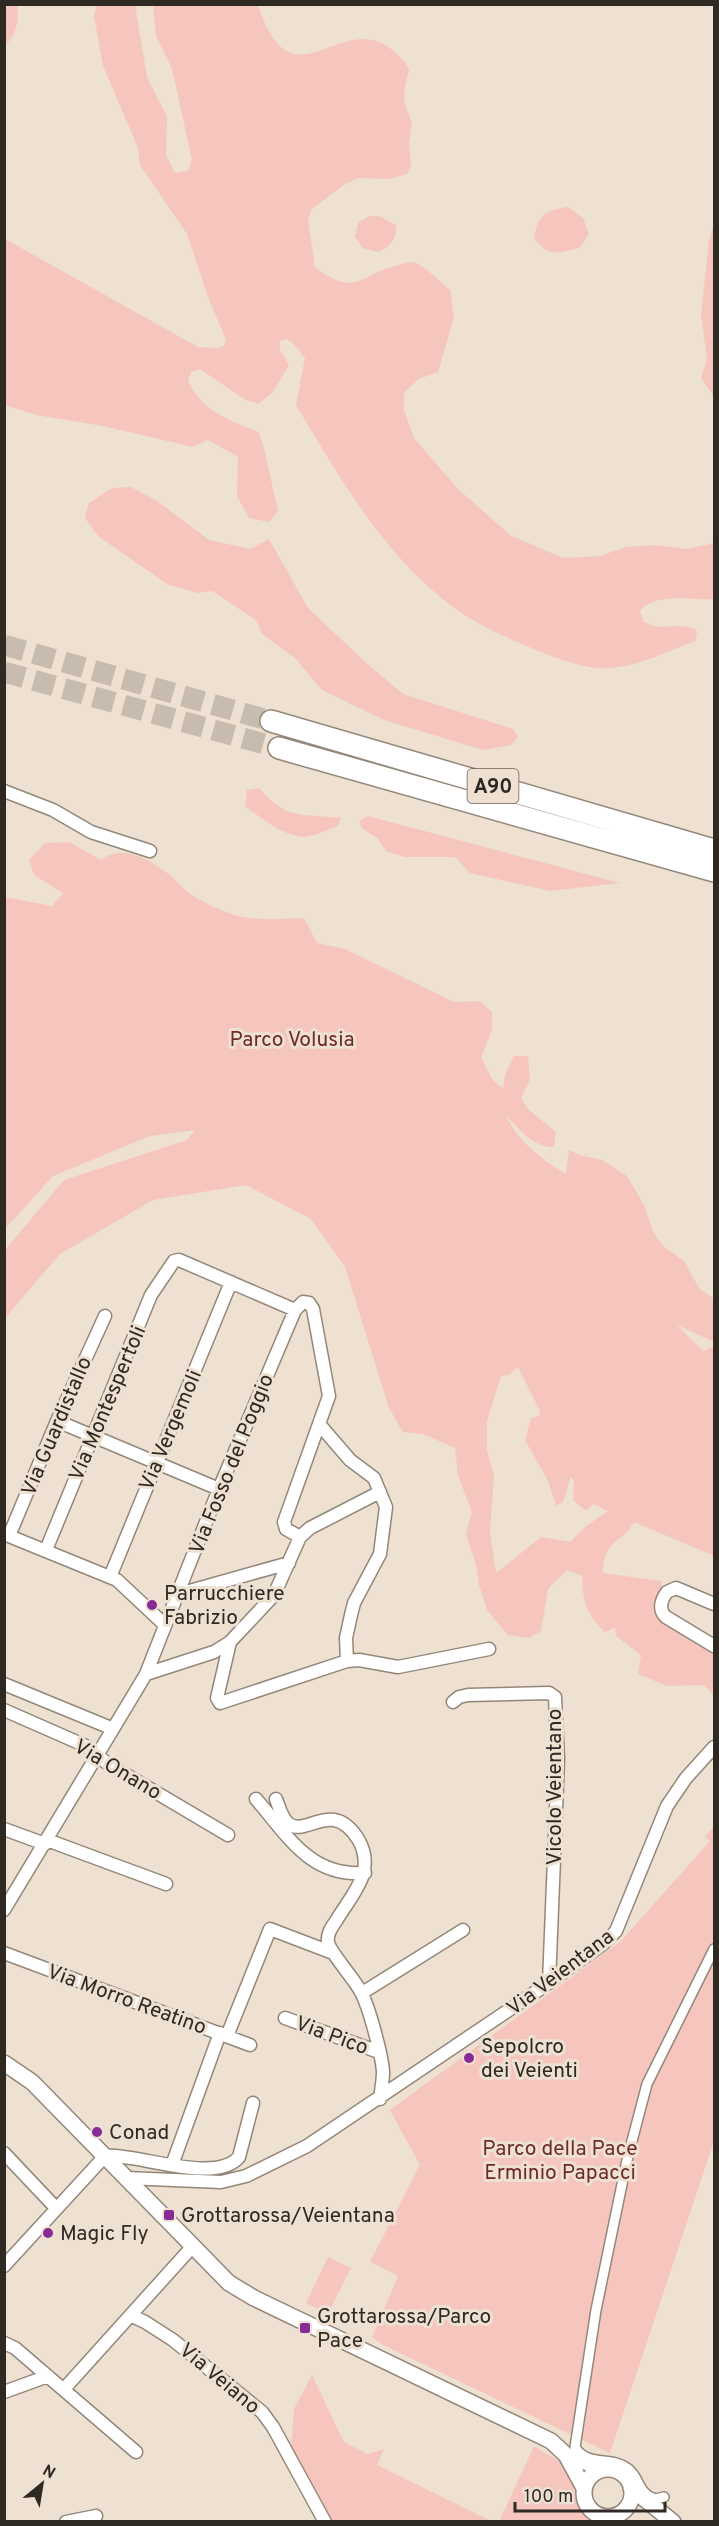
<svg xmlns="http://www.w3.org/2000/svg" width="719" height="2526" font-family="Overpass,sans-serif">
<style>
.green{fill:#f5c5be;fill-rule:evenodd}
.lines{fill:none;stroke-linecap:round;stroke-linejoin:round}
.motorway-tunnel{stroke:#c8bcaf;stroke-width:21;stroke-dasharray:21 10;stroke-linecap:butt}
.pedestrian-casing{stroke:#93877a;stroke-width:12}
.minor-casing{stroke:#93877a;stroke-width:15}
.tertiary-casing{stroke:#93877a;stroke-width:18}
.motorway-casing{stroke:#93877a;stroke-width:24}
.pedestrian{stroke:#fff;stroke-width:9}
.minor{stroke:#fff;stroke-width:12}
.tertiary{stroke:#fff;stroke-width:15}
.motorway{stroke:#fff;stroke-width:21}
.poi-dot{fill:#892b96;stroke:#eee1d2;stroke-width:2}
.labels{text-anchor:middle;stroke-width:6;stroke-linejoin:round;paint-order:stroke}
.shield{fill:#eee1d2;stroke:#686058;stroke-width:1.5}
.shield-label{font-size:20px;font-weight:bold;fill:#2e2923}
.park-label{font-size:21px;fill:#6e2b26;stroke:#eee1d2}
.street-label{font-size:21px;fill:#2e2923;stroke:#eee1d2}
.poi-label{font-size:21px;fill:#2e2923;stroke:#eee1d2;text-anchor:start}
</style>
<rect width="100%" height="100%" fill="#eee1d2"/>
<!-- green -->
<path class="green" d="M5,4L17,5C20,18 16,37 5,45Z
M97,5H135L147,77L167,117L166,155L175,173L188,171L192,160L172,69L156,36L153,5H258C292,110 340,9 391,49C399,56 405,60 409,70L405,87L404,102L412,123L409,143L411,166L407,174L390,179L359,178L345,184L312,209L308,220L315,267C356,299 360,274 398,265C401,264 408,262 412,262C425,265 440,282 450,290L454,317L438,372L419,379L404,393V410L414,438L457,488L510,535L563,558L600,556L626,547L655,545L687,549L714,543V599C693,601 654,592 640,611L643,621C661,633 675,621 695,629L697,634L695,641C665,652 632,670 599,668C574,666 551,656 529,647C510,639 489,630 471,619C393,571 342,482 296,405L305,358L294,344L286,339L280,341V350L289,365L273,392L258,404L244,399L200,369L191,372L188,381C204,413 228,419 258,432L263,444L278,511L269,522L249,518L237,496L238,457L208,440L193,447L103,426L36,415L5,405V239L198,347L216,348L224,346L226,340L208,297L187,234L140,165L138,148L103,66L94,16Z
M568,207L583,218L589,234L580,248C558,253 549,258 534,238C538,214 546,210 568,207Z
M369,216H379L396,225C397,239 392,245 379,252L363,248L355,237L358,223Z
M714,224V397L701,378L707,359L701,315L709,241Z
M131,487L157,501L209,540L250,549L269,539L308,608L363,660L403,694L513,729L518,737L511,745L483,750L384,720L322,690L295,658L262,634L256,620L212,591L197,593L167,584L98,536L85,518L89,503L112,488Z
M259,788C286,821 303,813 341,818L338,826C329,829 319,834 310,836C289,841 261,818 245,806L247,790Z
M368,816L620,883L550,891L470,873L455,857H404L386,851L378,839L362,828L359,821Z
M69,842L101,860C123,842 152,861 171,876C178,882 184,890 192,895C204,903 220,910 234,915C256,921 281,919 304,918L317,943L345,949L454,1002L480,1001L492,1012V1030L481,1057L492,1079L503,1089L505,1074L514,1056H528L530,1079L521,1098L528,1109L556,1132L554,1147C533,1147 520,1130 506,1115C517,1141 542,1160 566,1174L569,1150L579,1155L602,1160L627,1176L645,1207L653,1232L664,1247L684,1261L699,1288L714,1299V1342L677,1325L703,1351L714,1346V1556L634,1522C622,1545 604,1537 603,1573L661,1581L664,1611L714,1648V1696L704,1685L667,1686L638,1674L641,1655L616,1636L615,1628L605,1632C586,1613 583,1603 582,1576L567,1570L548,1589L541,1631L529,1638L508,1635L487,1610L479,1585L476,1565L466,1534L472,1512L458,1476L455,1448L423,1434L403,1432L389,1408L345,1267L311,1219L246,1185L153,1200L60,1254L5,1318V1250L64,1180L187,1140L195,1130L150,1136L53,1176L5,1229V897L52,906L63,893L34,875L29,860L45,843ZM518,1367L540,1411L539,1416L531,1418L525,1440L548,1481L556,1506L563,1502L571,1476L574,1481L573,1500L586,1511L593,1504L608,1511L585,1527L570,1542L541,1537L496,1573L490,1532L494,1475L487,1451V1421L501,1376L509,1375Z
M714,1826V2141L610,2453L383,2345L372,2337L398,2276L370,2262L420,2165L390,2110L620,1942L710,1841L705,1837Z
M328,2257L351,2268L328,2314L306,2303Z
M312,2375L344,2442L368,2454L384,2449L377,2465L491,2521H329L291,2450L294,2409Z
M534,2446L564,2464L574,2477V2492L585,2516L595,2521L499,2522Z"/>
<g class="lines">
<!-- motorway-tunnel -->
<path class="motorway-tunnel" d="M4,645L271,721
M4,672L279,748"/>
<!-- pedestrian casing -->
<g class="pedestrian-casing">
<path id="pedestrian" d="M664,2497L655,2499C636,2492 641,2478 627,2468C611,2456 587,2467 575,2447L596,2310L627,2160L647,2084L714,1949"/>
</g>
<!-- minor casing -->
<g class="minor-casing">
<path id="minor" d="M4,791L53,810L91,832L150,851
M105,1316L57,1421L9,1536L117,1580L165,1625
M57,1421L219,1489
M300,1537L310,1528L380,1492
M46,1550L151,1295L174,1261L179,1260L295,1310
M110,1577L231,1282
M179,1594L289,1563
M714,1604L676,1588L667,1592C661,1600 658,1610 666,1617L714,1646
M230,1642L217,1698L220,1703L347,1661L359,1660L398,1667L489,1649
M146,1674L214,1652L230,1642L274,1595L300,1537L286,1529L284,1522L319,1424
M4,1684L111,1728
M453,1702L459,1697L468,1695L549,1693L555,1697L558,1759L549,1983
M4,1710L86,1746L108,1764L228,1835
M256,1799C288,1836 310,1877 365,1873
M276,1799C279,1807 282,1819 289,1824C307,1837 332,1798 358,1839C377,1871 352,1894 336,1921C331,1928 327,1934 328,1942C329,1951 355,1980 361,1992C369,2007 382,2055 383,2072C383,2081 381,2090 380,2099
M4,1829L45,1844
M47,1840L166,1884
M4,1910L146,1674L219,1489L295,1310L303,1302L309,1303L313,1309L329,1396L319,1424L350,1460L374,1478L386,1507L380,1554L354,1603L351,1615L346,1638L347,1661
M4,1953L250,2045
M362,1993L463,1930
M285,2018L379,2052
M227,2036L270,1929L333,1953
M4,2153L56,2208
M172,2165L220,2033
M126,2178L221,2182L246,2176L307,2146L540,1989L603,1944L616,1931L667,1806L686,1778L714,1747
M4,2266L105,2156C137,2153 215,2185 239,2157L253,2103
M132,2316L145,2322L173,2340L262,2412L273,2427L325,2522
M4,2343L15,2348L136,2452
M64,2389L192,2247
M4,2392L48,2376
M66,2522L96,2516"/>
</g>
<!-- tertiary casing -->
<g class="tertiary-casing">
<path id="tertiary" d="M4,2063L32,2082L229,2283L254,2298L551,2441L566,2455L584,2488
M566,2455L604,2469
M584 2493a24 24 0 1 1 48 0a24 24 0 1 1-48 0Z
M631,2488L673,2522"/>
</g>
<!-- motorway casing -->
<g class="motorway-casing">
<path id="motorway" d="M271,721L714,850
M279,748L714,871"/>
</g>
<!-- pedestrian -->
<use href="#pedestrian" class="pedestrian"/>
<!-- minor -->
<use href="#minor" class="minor"/>
<!-- tertiary -->
<use href="#tertiary" class="tertiary"/>
<!-- motorway -->
<use href="#motorway" class="motorway"/>
</g>
<!-- markers -->
<g class="poi-dot">
<circle cx="152" cy="1605" r="6"/>
<circle cx="469" cy="2058" r="6"/>
<circle cx="97" cy="2132" r="6"/>
<rect x="163" y="2209" width="12" height="12" rx="3"/>
<circle cx="48" cy="2233" r="6"/>
<rect x="299" y="2322" width="12" height="12" rx="3"/>
</g>
<g class="labels">
<!-- shield labels -->
<rect class="shield" x="467.5" y="769" width="51" height="34" rx="4.5"/>
<g class="shield-label">
<text x="493" y="793">A90</text>
</g>
<!-- park labels -->
<g class="park-label">
<text x="292" y="1046">Parco Volusia</text>
<text x="560" y="2155">Parco della Pace<tspan x="560" dy="24">Erminio Papacci</tspan></text>
</g>
<!-- street labels -->
<g class="street-label">
<text transform="translate(107 1403) rotate(-67)" y="7">Via Montespertoli</text>
<text transform="translate(56 1426) rotate(-67)" y="7">Via Guardistallo</text>
<text transform="translate(170 1430) rotate(-67)" y="7">Via Vergemoli</text>
<text transform="translate(231 1464) rotate(-68)" y="7">Via Fosso del Poggio</text>
<text transform="translate(118 1769) rotate(31)" y="7">Via Onano</text>
<text transform="translate(554 1787) rotate(-90)" y="7">Vicolo Veientano</text>
<text transform="translate(560 1972) rotate(-37)" y="7">Via Veientana</text>
<text transform="translate(127 1999) rotate(20)" y="7">Via Morro Reatino</text>
<text transform="translate(332 2035) rotate(20)" y="7">Via Pico</text>
<text transform="translate(220 2378) rotate(40)" y="7">Via Veiano</text>
</g>
<!-- poi labels -->
<g class="poi-label">
<text x="164" y="1600">Parrucchiere<tspan x="164" dy="24">Fabrizio</tspan></text>
<text x="481" y="2053">Sepolcro<tspan x="481" dy="24">dei Veienti</tspan></text>
<text x="109" y="2139">Conad</text>
<text x="181" y="2222">Grottarossa/Veientana</text>
<text x="60" y="2240">Magic Fly</text>
<text x="317" y="2323">Grottarossa/Parco<tspan x="317" dy="24">Pace</tspan></text>
</g>
</g>
<!-- border -->
<rect width="719" height="2526" fill="none" stroke="#2e2923" stroke-width="12"/>
<!-- north arrow -->
<g transform="translate(42 2484) rotate(30)" stroke="#eee1d2" stroke-width="4.5" paint-order="stroke">
<path d="M0-4.5L10 22L0 15L-10 22Z" fill="#2e2923"/>
<text y="-9" font-size="16" font-weight="bold" text-anchor="middle" fill="#2e2923">N</text>
</g>
<!-- scale -->
<path d="M515 2502v9h150v-9" fill="none" stroke="#2e2923" stroke-width="3"/>
<text x="524" y="2502" font-size="18" fill="#2e2923" stroke="#eee1d2" stroke-width="4.5" paint-order="stroke">100 m</text>
</svg>
